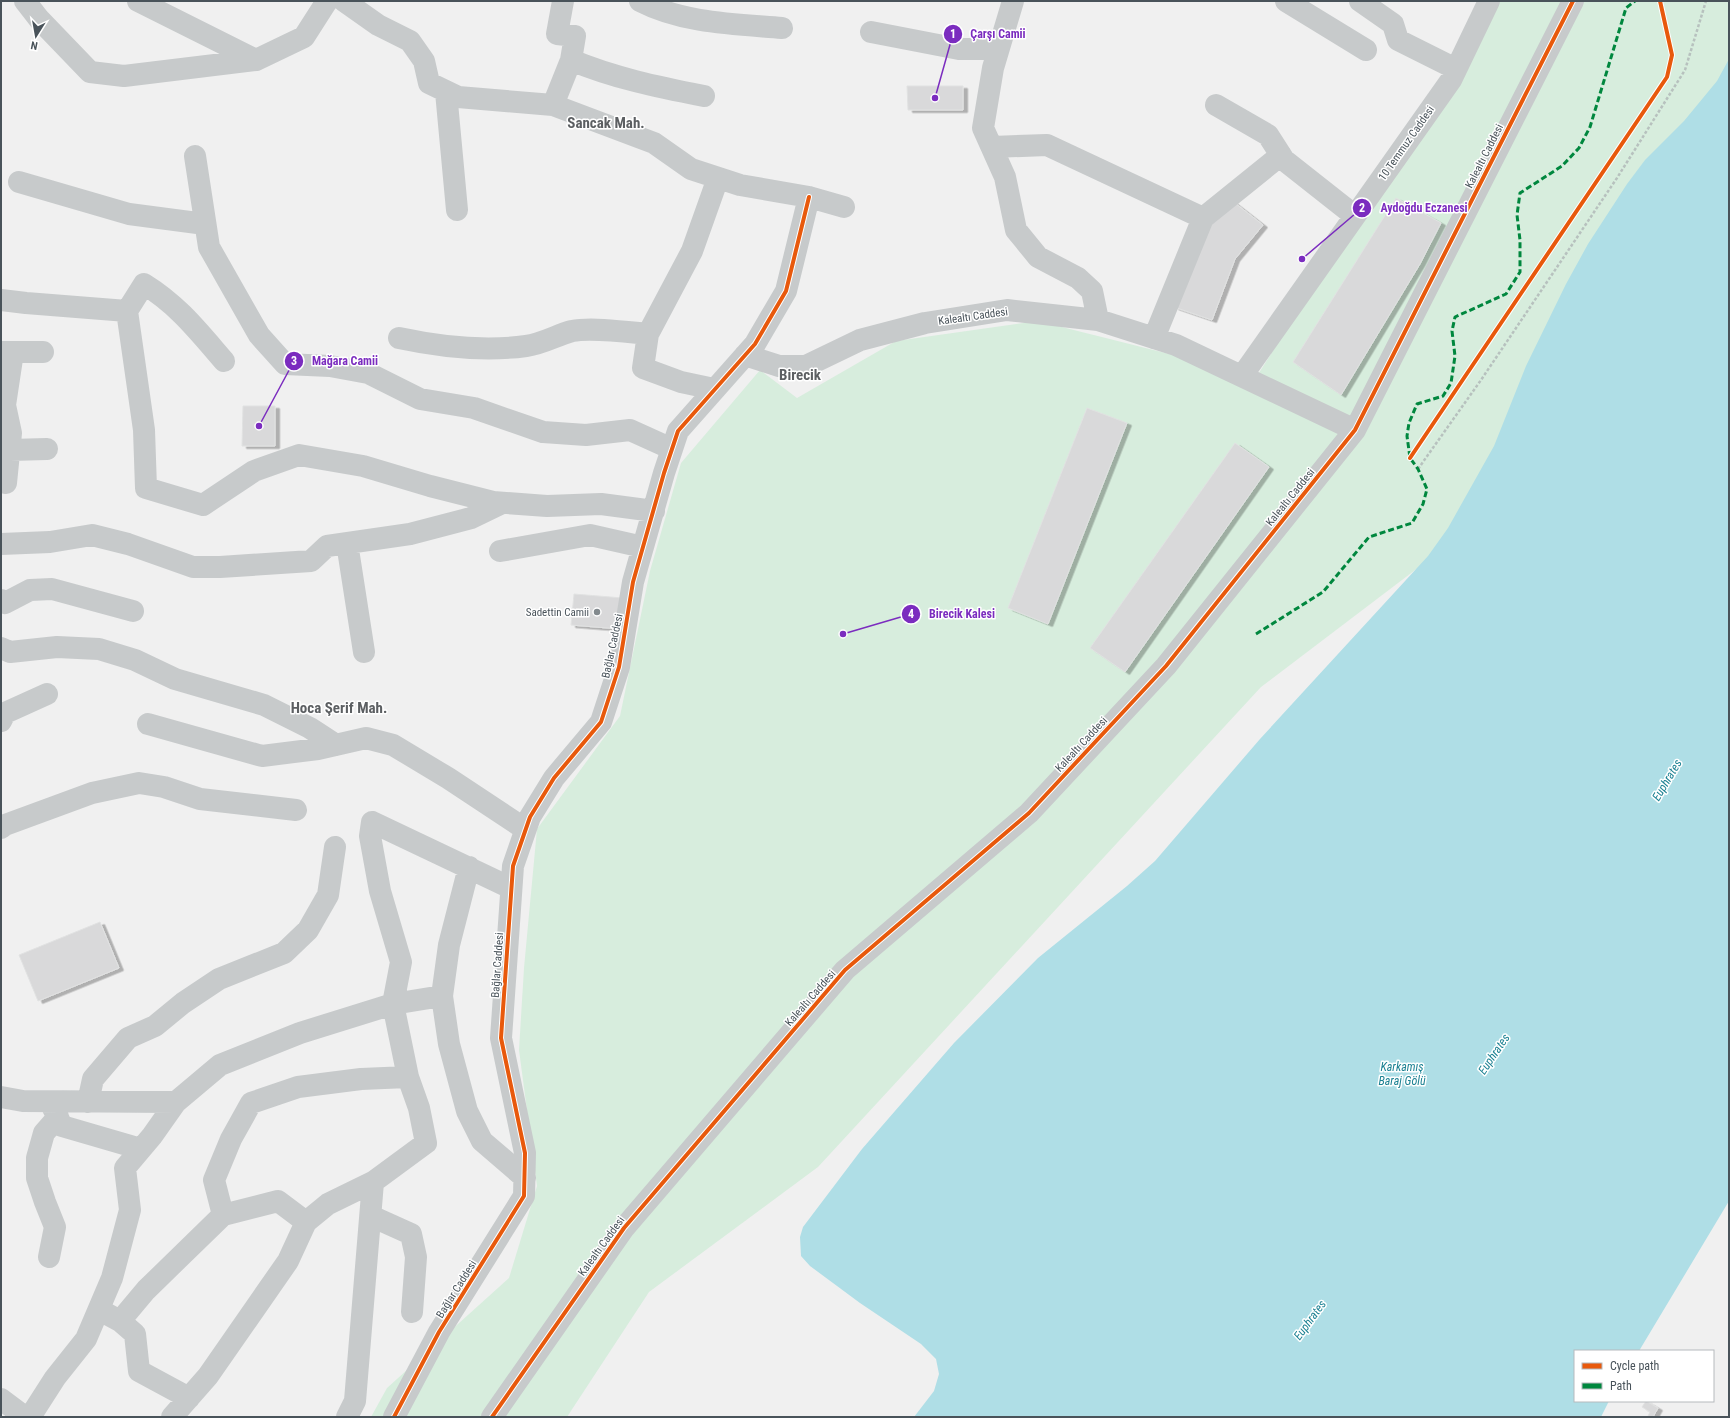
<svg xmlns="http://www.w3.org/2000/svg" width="1730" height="1418" font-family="'Roboto Condensed',sans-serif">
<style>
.green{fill:#d7eddd}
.water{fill:#afdee6}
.building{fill:#d9d9da;stroke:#e1e2e2;filter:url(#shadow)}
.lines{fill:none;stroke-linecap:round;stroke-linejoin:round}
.path{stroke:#b7c1be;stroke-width:2.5;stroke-dasharray:3 2;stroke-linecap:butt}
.minor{stroke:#c7cacb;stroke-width:22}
.quiet{stroke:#00873e;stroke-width:3;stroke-dasharray:6 3;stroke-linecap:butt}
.cycleway-casing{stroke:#fff;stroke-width:6}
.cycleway{stroke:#e8590c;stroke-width:4}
.poi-dot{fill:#838a8e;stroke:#fff;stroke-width:1.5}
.labels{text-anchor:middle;stroke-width:3;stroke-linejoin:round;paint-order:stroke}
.street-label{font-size:11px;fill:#49535a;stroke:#fff}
.poi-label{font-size:11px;fill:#49535a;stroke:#fff;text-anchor:end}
.water-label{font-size:12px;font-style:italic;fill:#1b8192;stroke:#fff}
.district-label{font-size:15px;font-weight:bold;fill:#5c5f62;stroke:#fff}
.leader{fill:none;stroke:#7b2cbf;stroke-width:1.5}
.callout-dot{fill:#7b2cbf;stroke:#fff;stroke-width:1.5}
.mark-label{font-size:12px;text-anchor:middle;font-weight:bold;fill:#fff}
.callout-label{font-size:12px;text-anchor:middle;font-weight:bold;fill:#7b2cbf;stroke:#fff;stroke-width:3;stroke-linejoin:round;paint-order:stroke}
</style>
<defs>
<filter id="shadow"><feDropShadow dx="4.5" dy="2.5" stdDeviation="0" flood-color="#0004"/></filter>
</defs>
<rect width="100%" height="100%" fill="#f0f0f0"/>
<!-- green -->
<path class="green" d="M1493,1H1729V227L1481,520L1261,687L818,1167L649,1292L567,1417H371L387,1388L509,1278L537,1186L519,1050L524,968L537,829L620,716L650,571L681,463L760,370L797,398L896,341L1038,321L1257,376Z"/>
<!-- water -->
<path class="water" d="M1729,59V1201L1639,1351H1575V1401H1609L1601,1417H914L934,1391L939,1374L936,1359L921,1344L860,1303L810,1266L801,1256L800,1237L803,1227L862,1149L954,1043L1038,958L1127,886L1155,861L1260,739L1428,556L1448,528L1494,446L1526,366L1566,284L1588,244L1627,184L1645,160L1684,121L1717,81Z"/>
<!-- building -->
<path class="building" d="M907,86H963V110H908Z
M1396,198L1441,223L1420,264L1341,395L1293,362Z
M1231,200L1263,225L1235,259L1212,320L1174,307L1199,239Z
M243,406H275V446H242Z
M1087,408L1127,423L1048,624L1008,608Z
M1235,443L1269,467L1125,672L1090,648Z
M574,594L623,598L620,629L571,625Z
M100,922L119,968L38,1001L19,955Z
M1646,1401L1658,1408L1653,1417L1648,1416L1650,1412L1642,1407Z"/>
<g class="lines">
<!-- path -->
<path class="path" d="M1418,469L1481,380L1617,178L1685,70L1706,1"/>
<!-- minor -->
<path class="minor" d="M25,1L39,19L90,72L124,76L256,60L304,37L327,1
M138,1L256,60
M344,1L378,25L410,41L424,61L429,83L458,97L553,105L654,143L691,169L740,185L809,197L844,207
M640,1C682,23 734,24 782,28
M1013,1L993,68L983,128L1005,177L1016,230L1038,257L1078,278L1092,291L1098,320
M1286,1L1366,50
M1360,1L1393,24L1398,40L1456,69
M871,32L959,49H998
M571,60C614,78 658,87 704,96
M446,92L457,210
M553,105L571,60L575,36L557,34L563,1
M1216,105L1268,135L1284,160L1355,216
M992,147L1047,145L1203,218
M195,156L209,247L259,335L285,364L330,366L368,373L420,399L474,408L543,432L586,435L630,430L672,449
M19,182L129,214L205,224
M1,300L26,303L127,311L144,430L146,488L203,505L254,471L299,455L363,466L430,486L493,502L547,506L601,504L654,511
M127,311L144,284C178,305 198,331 224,361
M648,334L692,251L718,178
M399,338C441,347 483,352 526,346C542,344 557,335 572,331C591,327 628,332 648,334L643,368L681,382L714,389
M1154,338L1203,218L1281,155
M1,352H43
M745,355L779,366H806L860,340L925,323L1007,310L1098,320L1176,345L1355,430
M1242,376L1451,80L1489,1
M1,444L10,450L47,449
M6,483L11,433L5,405L13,352
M347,543L364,652
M1,544L50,542L92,535L128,544L193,567H220L311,561L327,546L410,534L471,518L502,503
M500,551L590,535L643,547
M1,600L5,603L30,590L52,589L133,611
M1,648L10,652L57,647L99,649L135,660L175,679L264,705L310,728L336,745
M1,721L5,713L47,694
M148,724L262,756L318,749L366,738L393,745L448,778L525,829
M1,828L5,825L92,793L139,783L164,787L200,799L296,810
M469,867L449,945L442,996L449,1044L467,1111L482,1141L525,1178
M1,1097L23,1101L176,1102
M88,1102L93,1079L128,1038L155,1026L183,1003L219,979L284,953L308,930L328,895L335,847
M52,1106L62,1126L141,1149
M223,1215L214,1180L231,1139L251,1103L298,1087L361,1079L408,1077
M371,1216L411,1234L416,1257L412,1312
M49,1257L55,1227L45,1202L37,1178V1158L44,1133L58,1117
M107,1314L120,1321L135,1334L139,1371L189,1398
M120,1321L146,1290L223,1215L278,1201L306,1222
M1,1399L25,1417
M30,1417L55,1378L86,1339L112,1278L130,1210L125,1168L152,1136L176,1102L220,1065L300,1033L393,1004L442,996
M172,1417L208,1376L288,1261L306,1222L328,1204L373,1182L426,1143L419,1108L408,1077L393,1004L401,962L380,891L370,836L372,822L511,888
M347,1417L355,1401L373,1182
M394,1417L439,1332L524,1196L525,1153L501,1038L513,866L530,817L554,778L601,722L619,667L633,582L664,473L678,431L755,344L786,291L809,197
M492,1417L624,1228L845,970L1029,813L1166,666L1355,430L1573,1"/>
<!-- quiet -->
<path class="quiet" d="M1256,634L1323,592L1369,537L1412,523L1423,504L1427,489L1418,469L1410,458L1407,436L1409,423L1417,404L1443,396L1451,383L1455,356L1452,331L1455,317L1506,294L1520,272V240L1517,215L1520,193L1562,166L1579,148L1590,127L1626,8L1635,1"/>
<!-- cycleway casing -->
<g class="cycleway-casing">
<path id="cycleway" d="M1410,458L1667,77L1672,55L1660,1
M394,1417L439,1332L524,1196L525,1153L501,1038L513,866L530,817L554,778L601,722L619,667L633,582L664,473L678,431L755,344L786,291L809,197
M492,1417L624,1228L845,970L1029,813L1166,666L1355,430L1573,1"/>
</g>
<!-- cycleway -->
<use href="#cycleway" class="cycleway"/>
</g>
<!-- markers -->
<circle class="poi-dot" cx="597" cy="612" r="4"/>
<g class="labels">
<!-- street labels -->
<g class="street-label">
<text transform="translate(1406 143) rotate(-55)" y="4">10 Temmuz Caddesi</text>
<text transform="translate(1484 156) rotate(-63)" y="4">Kalealtı Caddesi</text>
<text transform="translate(973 316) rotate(-8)" y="4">Kalealtı Caddesi</text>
<text transform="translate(1290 497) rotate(-51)" y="4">Kalealtı Caddesi</text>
<text transform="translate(612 646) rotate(-78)" y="4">Bağlar Caddesi</text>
<text transform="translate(1081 744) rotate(-47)" y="4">Kalealtı Caddesi</text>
<text transform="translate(497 965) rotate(-86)" y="4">Bağlar Caddesi</text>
<text transform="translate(810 998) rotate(-49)" y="4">Kalealtı Caddesi</text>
<text transform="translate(601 1246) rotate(-54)" y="4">Kalealtı Caddesi</text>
<text transform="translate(456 1289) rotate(-58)" y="4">Bağlar Caddesi</text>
</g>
<!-- poi labels -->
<g class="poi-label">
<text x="589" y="616">Sadettin Camii</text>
</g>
<!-- water labels -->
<g class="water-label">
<text transform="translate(1667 780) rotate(-59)" y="4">Euphrates</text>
<text transform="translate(1494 1054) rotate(-56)" y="4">Euphrates</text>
<text x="1402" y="1071">Karkamış<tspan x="1402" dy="14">Baraj Gölü</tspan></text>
<text transform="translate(1310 1320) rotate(-54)" y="4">Euphrates</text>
</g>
<!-- district labels -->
<g class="district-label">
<text x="606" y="128">Sancak Mah.</text>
<text x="800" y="380">Birecik</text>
<text x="339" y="713">Hoca Şerif Mah.</text>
</g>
</g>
<!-- callouts -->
<path class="leader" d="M935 98L953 34M1302 259L1362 208M259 426L294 361M843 634L911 614"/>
<g class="callout-dot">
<circle cx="935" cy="98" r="4"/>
<circle cx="1302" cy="259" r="4"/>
<circle cx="259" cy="426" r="4"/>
<circle cx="843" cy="634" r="4"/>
<circle cx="953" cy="34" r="10"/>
<circle cx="1362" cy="208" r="10"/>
<circle cx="294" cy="361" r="10"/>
<circle cx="911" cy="614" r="10"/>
</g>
<g class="mark-label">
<text x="953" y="38">1</text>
<text x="1362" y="212">2</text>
<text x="294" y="365">3</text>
<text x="911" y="618">4</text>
</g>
<g class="callout-label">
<text x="998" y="38">Çarşı Camii</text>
<text x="1424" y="212">Aydoğdu Eczanesi</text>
<text x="345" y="365">Mağara Camii</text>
<text x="962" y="618">Birecik Kalesi</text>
</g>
<!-- border -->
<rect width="1730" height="1418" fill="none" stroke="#49535a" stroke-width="4"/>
<!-- legend -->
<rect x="1574" y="1350" width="140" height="52" fill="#ffffff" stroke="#b6babd"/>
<rect x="1582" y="1363" width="20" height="6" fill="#e8590c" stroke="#b6babd"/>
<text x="1610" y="1370" font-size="12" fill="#49535a">Cycle path</text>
<rect x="1582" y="1383" width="20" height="6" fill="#00873e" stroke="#b6babd"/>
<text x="1610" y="1390" font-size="12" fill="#49535a">Path</text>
<!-- north arrow -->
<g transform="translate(36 36) rotate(191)" stroke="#ffffff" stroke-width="3" paint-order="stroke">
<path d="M0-3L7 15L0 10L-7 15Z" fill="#49535a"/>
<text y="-6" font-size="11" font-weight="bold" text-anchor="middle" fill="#49535a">N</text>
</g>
</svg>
